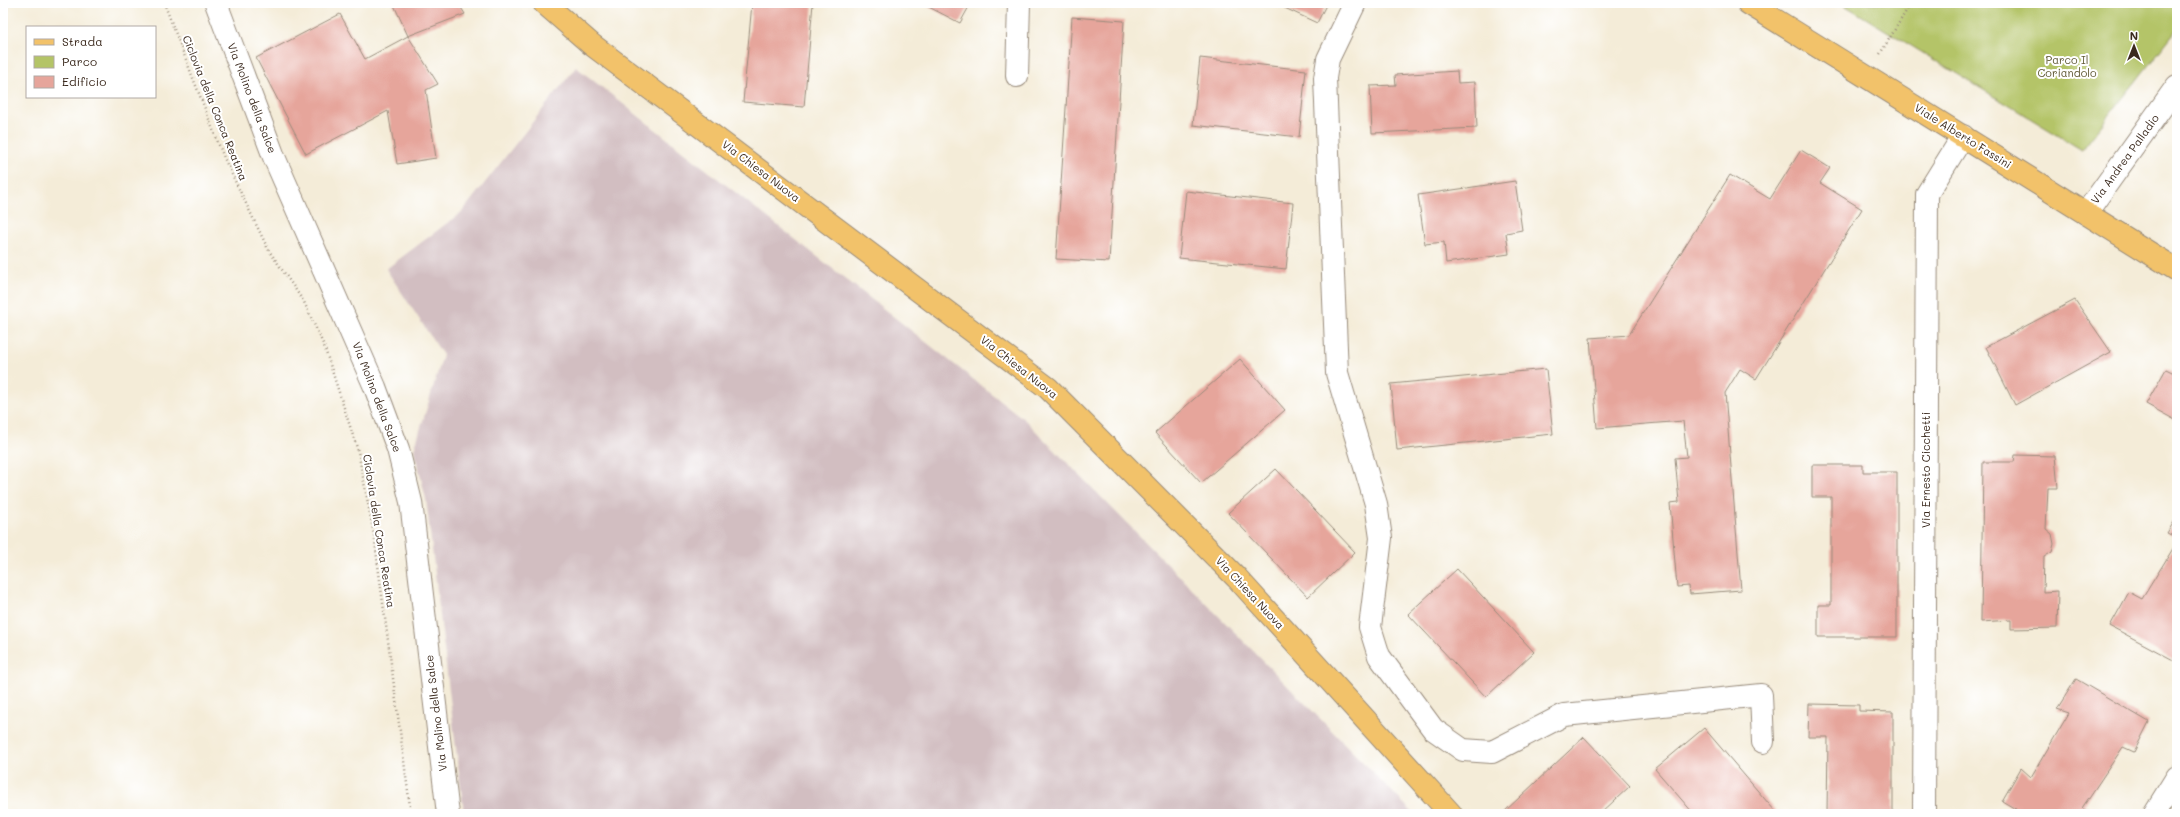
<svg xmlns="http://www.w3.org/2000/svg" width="2180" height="817" font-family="Mali,sans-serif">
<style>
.industrial{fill:#d2bec1}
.green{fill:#b4c467;stroke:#787742}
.building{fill:#e6a59b}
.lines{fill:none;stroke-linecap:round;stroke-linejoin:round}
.minor-casing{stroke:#988b7b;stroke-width:24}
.major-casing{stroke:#988b7b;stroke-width:24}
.path{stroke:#988b7b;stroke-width:2.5;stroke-dasharray:1 3;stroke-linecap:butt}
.minor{stroke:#fff;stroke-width:22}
.major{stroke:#f2c26a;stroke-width:22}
.labels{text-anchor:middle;stroke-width:4;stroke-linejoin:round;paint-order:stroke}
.park-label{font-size:11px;fill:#5f5834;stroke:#fff}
.street-label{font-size:11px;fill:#3b2a1e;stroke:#fff}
</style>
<rect width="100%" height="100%" fill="#fff"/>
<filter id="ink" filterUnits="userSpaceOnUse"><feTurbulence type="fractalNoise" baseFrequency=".025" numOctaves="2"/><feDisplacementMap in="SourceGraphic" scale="8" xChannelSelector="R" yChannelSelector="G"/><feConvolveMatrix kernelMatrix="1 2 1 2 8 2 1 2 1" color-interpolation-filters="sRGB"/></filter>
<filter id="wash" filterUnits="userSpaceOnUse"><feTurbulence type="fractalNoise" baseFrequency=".012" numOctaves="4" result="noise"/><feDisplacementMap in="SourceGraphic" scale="16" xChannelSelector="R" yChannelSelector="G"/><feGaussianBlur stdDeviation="0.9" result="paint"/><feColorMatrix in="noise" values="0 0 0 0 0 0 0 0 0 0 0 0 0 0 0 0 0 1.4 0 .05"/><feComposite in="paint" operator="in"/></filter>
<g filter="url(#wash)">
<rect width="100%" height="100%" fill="#f4ecd8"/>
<!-- industrial -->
<path class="industrial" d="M576,67L1025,420L1414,814H464L426,499L414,450L443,355L386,269L462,212Z"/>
<!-- green -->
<path class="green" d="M1841,3H2177V29L2082,150Z"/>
<g id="blocks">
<!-- building -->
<path class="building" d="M393,3H458L465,14L408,36Z
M752,3H813L804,107L743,102Z
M921,3H971L960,23Z
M1274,3H1327L1317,23Z
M340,14L365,59L408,36L438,84L426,90L436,158L397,164L388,111L306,154L256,58Z
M1072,17L1124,21L1109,262L1056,259Z
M1200,58L1306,70L1299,137L1193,125Z
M1457,71L1458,83L1475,82L1477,128L1372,133L1370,86L1396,85L1395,75Z
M1801,150L1830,168L1820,183L1862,209L1756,379L1740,369L1725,393L1741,590L1690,594L1689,586L1677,587L1670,503L1679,502L1675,458L1687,457L1683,421L1597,428L1590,338L1629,335L1730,175L1770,199Z
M1515,181L1522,230L1506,233L1509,254L1446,263L1444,242L1425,244L1418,195Z
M1186,191L1293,203L1286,269L1179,258Z
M2075,300L2111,352L2015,405L1986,347Z
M1240,359L1285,410L1201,483L1155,433Z
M2177,366V421L2146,404L2166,369L2174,373Z
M1546,369L1553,434L1397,450L1391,384Z
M2015,455L2055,456L2058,488H2048L2046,529L2052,534L2054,544L2052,552L2044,557L2043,592L2058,591L2057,628L2011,629V620L1981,622L1983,462H2014Z
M1812,465H1863V472H1897V637H1818V605H1831V497H1812Z
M1276,469L1355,552L1308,597L1228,513Z
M2177,517V538L2167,533Z
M2177,542V662L2110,626L2129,592L2142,599Z
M1457,569L1534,652L1486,697L1408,614Z
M2076,679L2149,722L2134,752L2123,747L2082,808L2092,814H2024L2002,801L2021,768L2031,777L2069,713L2057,709Z
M1809,704L1859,705V711L1893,712V814H1827L1828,737H1808Z
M1704,728L1775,811L1771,814H1694L1655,769Z
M1584,737L1630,786L1600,814H1506L1504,812Z"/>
</g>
</g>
<g filter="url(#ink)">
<use href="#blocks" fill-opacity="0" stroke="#988b7b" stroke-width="1"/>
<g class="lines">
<!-- minor casing -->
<g class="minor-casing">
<path id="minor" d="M216,3L274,157L375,387L398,449L411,502L448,814
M1355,3L1328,59L1325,78L1337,373L1376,504L1381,538L1370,627L1379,656L1433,729L1463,750L1492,752L1564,715L1761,695L1763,742
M1017,76L1019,3
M2086,213L2177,86
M1924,814L1927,194L1963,136
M2154,814L2177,777"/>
</g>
<!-- major casing -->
<g class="major-casing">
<path id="major" d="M544,3L591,44L1048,388L1237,578L1451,814
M1748,3L2177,270"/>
</g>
<!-- path -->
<path class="path" d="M164,3L224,158L268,249L304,302L324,346L358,451L374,535L411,814
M1880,54L1911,3"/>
<!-- minor -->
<use href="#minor" class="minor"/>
<!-- major -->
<use href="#major" class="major"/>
</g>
</g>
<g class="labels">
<!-- park labels -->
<g class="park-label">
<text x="2067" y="64">Parco Il<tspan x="2067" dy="13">Coriandolo</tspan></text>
</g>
<!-- street labels -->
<g class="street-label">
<text transform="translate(252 98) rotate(69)" y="4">Via Molino della Salce</text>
<text transform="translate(215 108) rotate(68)" y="4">Ciclovia della Conca Reatina</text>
<text transform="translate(1963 136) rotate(32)" y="4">Viale Alberto Fassini</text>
<text transform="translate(2125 159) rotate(-54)" y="4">Via Andrea Palladio</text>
<text transform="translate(761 171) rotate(37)" y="4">Via Chiesa Nuova</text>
<text transform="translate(1019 367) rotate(38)" y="4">Via Chiesa Nuova</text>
<text transform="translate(377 397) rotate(69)" y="4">Via Molino della Salce</text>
<text transform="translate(1926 470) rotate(-90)" y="4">Via Ernesto Cicchetti</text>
<text transform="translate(379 531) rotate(81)" y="4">Ciclovia della Conca Reatina</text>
<text transform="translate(1250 593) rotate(47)" y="4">Via Chiesa Nuova</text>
<text transform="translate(436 713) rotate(-97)" y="4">Via Molino della Salce</text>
</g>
</g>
<!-- margin -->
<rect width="2180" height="817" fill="none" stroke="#fff" stroke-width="16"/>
<!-- legend -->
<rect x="26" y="26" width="130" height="72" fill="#ffffff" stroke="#b1aaa5"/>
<rect x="34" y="39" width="20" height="6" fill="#f2c26a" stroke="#b1aaa5"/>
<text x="62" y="46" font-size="12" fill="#3b2a1e">Strada</text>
<rect x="34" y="56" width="20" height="12" fill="#b4c467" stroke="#b1aaa5"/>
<text x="62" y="66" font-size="12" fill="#3b2a1e">Parco</text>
<rect x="34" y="76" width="20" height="12" fill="#e6a59b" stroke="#b1aaa5"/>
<text x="62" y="86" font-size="12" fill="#3b2a1e">Edificio</text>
<!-- north arrow -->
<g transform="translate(2134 46)" stroke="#ffffff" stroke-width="3" paint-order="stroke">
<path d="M0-3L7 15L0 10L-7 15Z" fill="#3b2a1e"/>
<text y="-6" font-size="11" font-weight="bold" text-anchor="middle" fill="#3b2a1e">N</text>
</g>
</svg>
